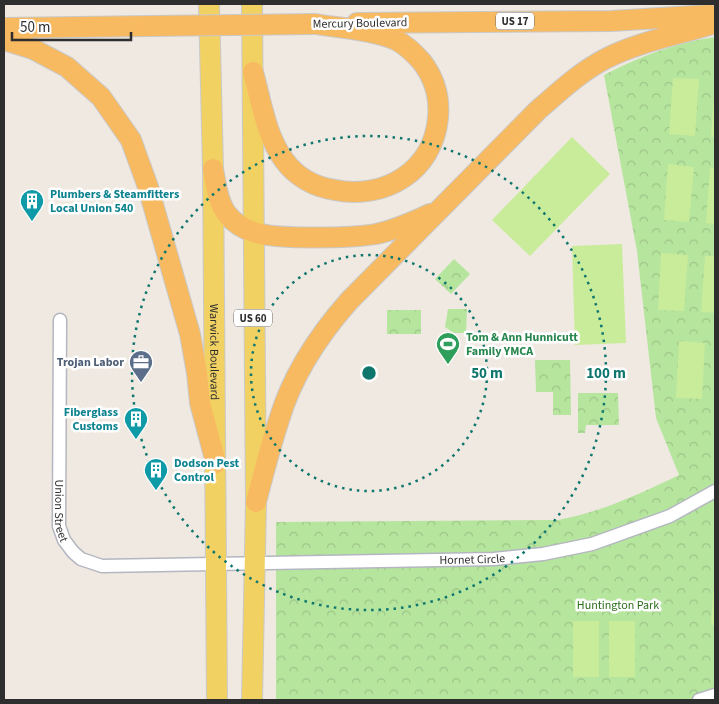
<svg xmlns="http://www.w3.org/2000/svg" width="719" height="704" font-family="'Source Sans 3',sans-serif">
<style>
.forest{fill:url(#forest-crowns)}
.pitch{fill:#c9ec9a}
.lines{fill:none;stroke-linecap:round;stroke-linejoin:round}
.minor-casing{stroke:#b4b7c1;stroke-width:15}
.primary-casing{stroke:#c9c9c9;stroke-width:22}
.trunk-casing{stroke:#c9c9c9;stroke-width:22}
.minor{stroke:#fff;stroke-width:12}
.primary{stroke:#f2d163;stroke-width:20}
.trunk{stroke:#f8ba60;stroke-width:20}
.trunk-bridge-casing{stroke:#c9c9c9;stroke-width:22;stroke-linecap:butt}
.trunk-bridge{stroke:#f8ba60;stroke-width:20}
.ring{fill:none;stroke:#0f766e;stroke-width:2.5;stroke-dasharray:2.5 5}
.labels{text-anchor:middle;stroke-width:5;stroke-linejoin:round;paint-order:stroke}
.shield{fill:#fff;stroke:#6d6d6d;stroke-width:1}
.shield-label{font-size:11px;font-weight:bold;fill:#2e2e2e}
.street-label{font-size:12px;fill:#2e2e2e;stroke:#fff}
.culture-label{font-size:12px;font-weight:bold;fill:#0d838f;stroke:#fff;text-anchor:start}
.leisure-label{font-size:12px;font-weight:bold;fill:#27864d;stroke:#fff;text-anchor:start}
.service-label{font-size:12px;font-weight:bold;fill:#4e5e75;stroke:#fff;text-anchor:end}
.park-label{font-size:12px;fill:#2c6e1b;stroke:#fff}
.centre{fill:#0f766e;stroke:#fff;stroke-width:2.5}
.ring-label{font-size:15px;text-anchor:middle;font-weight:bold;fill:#0f766e;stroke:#fff;stroke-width:5;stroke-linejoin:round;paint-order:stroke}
</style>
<defs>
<pattern id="forest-crowns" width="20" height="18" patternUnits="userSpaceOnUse" patternTransform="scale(1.25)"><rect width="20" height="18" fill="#b6e59e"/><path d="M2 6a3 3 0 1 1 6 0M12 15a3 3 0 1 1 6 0" fill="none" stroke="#9dc588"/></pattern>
</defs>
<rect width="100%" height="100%" fill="#efe9e1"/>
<!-- forest -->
<path class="forest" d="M715,37V700H276V522L558,520C602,512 639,494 679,475L656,418L637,251L604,75C640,56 675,43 715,37Z
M454,259L470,274L451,294L435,279Z
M448,309H467L466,333H454L445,327Z
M387,310H421V334H387Z
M535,360H570L571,415H553V392H536Z
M578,393H618L619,425H586L585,433H578Z"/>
<!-- pitch -->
<path class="pitch" d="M673,78L699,79L695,136L669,134Z
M715,80V137H711Z
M572,137L610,174L530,256L492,220Z
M668,164L694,167L689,222L664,220Z
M710,168H715V224L706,223Z
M622,244L626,343L575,345L572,246Z
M661,253L688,255L684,311L658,310Z
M705,256H715V313L701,312Z
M679,341L705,343L702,399L676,398Z
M715,568V625H711Z
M573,621H599V677H573Z
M609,621H635V677H609Z"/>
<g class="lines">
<!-- minor casing -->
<g class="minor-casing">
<g id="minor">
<path id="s1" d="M60,320L59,526L64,540L73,552L81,559L102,566L494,559L543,554L592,544L670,516L715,491"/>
<path d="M699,700L715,695"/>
</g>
</g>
<!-- primary casing -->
<g class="primary-casing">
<g id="primary">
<path id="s2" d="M209,4L213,169L217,700"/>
<path d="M252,700L256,502L252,4"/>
</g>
</g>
<!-- trunk casing -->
<g class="trunk-casing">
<path id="trunk" d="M357,23L611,21L710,15
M4,28L149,26
M4,40L33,49L67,67L101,97L131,140L148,187L190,334L197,373L200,403L216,463
M253,72C261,101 266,136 284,160C296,177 315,187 335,190C385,200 433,171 438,118C440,97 435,79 422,62C415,54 406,45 396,40C374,30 339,28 315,24
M213,169C216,183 217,200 226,213C233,222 243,229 254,232C275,240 353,238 376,234C395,230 413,222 430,214
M256,502C263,475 270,447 279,420C292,376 319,335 349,301L538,110C559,92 580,72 605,59C640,41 679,35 715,23"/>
</g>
<!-- minor -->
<use href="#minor" class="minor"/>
<!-- primary -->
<use href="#primary" class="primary"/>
<!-- trunk -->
<use href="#trunk" class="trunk"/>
<!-- trunk-bridge casing -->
<g class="trunk-bridge-casing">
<path id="trunk-bridge" d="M149,26L315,24"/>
</g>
<!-- trunk-bridge -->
<use href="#trunk-bridge" class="trunk-bridge"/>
</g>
<!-- distance rings -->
<g class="ring">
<circle cx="369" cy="373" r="118"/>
<circle cx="369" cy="373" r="237"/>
</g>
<!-- icons -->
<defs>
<g id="building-pin" transform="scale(1.25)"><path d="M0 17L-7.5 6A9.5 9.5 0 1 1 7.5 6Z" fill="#0f9aa8" stroke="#fff"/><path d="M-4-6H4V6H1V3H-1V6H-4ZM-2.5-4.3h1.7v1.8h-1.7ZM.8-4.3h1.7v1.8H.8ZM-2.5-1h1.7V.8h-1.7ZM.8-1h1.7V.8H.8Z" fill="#fff"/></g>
<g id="stadium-pin" transform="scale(1.25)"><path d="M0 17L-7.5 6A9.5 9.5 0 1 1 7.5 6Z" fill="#2e9e5b" stroke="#fff"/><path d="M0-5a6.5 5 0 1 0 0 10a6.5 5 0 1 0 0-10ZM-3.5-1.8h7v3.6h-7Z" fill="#fff"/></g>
<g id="office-pin" transform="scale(1.25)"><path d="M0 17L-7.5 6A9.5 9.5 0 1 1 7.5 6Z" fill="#5c6f8a" stroke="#fff"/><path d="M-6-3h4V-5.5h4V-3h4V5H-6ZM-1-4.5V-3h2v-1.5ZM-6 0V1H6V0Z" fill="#fff"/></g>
</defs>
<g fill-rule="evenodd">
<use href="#building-pin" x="32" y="201"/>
<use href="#stadium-pin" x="448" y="344"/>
<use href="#office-pin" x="141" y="362"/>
<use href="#building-pin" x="136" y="419"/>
<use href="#building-pin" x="156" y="470"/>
</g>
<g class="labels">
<!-- shield labels -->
<g class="shield">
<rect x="496" y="12.5" width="38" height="17" rx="4"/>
<rect x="234" y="309.5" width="38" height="17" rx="4"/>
</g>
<g class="shield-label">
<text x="515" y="25">US 17</text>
<text x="253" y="322">US 60</text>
</g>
<!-- street labels -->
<g class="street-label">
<text transform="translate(360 23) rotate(-1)" y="4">Mercury Boulevard</text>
<text dy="4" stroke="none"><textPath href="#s2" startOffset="348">Warwick Boulevard</textPath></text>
<text dy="4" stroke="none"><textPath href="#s1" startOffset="191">Union Street</textPath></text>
<text dy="4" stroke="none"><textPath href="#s1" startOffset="639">Hornet Circle</textPath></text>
</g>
<!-- culture labels -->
<g class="culture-label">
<text x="50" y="198">Plumbers &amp; Steamfitters<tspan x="50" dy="14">Local Union 540</tspan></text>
<text x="118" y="416" text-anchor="end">Fiberglass<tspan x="118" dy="14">Customs</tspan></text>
<text x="174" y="467">Dodson Pest<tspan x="174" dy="14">Control</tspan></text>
</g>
<!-- leisure labels -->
<g class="leisure-label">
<text x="466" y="341">Tom &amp; Ann Hunnicutt<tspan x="466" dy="14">Family YMCA</tspan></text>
</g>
<!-- service labels -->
<g class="service-label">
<text x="124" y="366">Trojan Labor</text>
</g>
<!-- park labels -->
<g class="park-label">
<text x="618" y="609">Huntington Park</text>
</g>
</g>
<circle cx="369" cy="373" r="8" class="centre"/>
<g class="ring-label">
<text x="487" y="378">50 m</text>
<text x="606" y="378">100 m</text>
</g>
<!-- border -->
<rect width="719" height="704" fill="none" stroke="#2e2e2e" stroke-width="10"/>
<!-- scale -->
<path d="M12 32v8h119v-8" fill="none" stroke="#2e2e2e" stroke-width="2.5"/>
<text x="20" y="32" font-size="15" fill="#2e2e2e" stroke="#ffffff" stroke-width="4" paint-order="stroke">50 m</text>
</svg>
